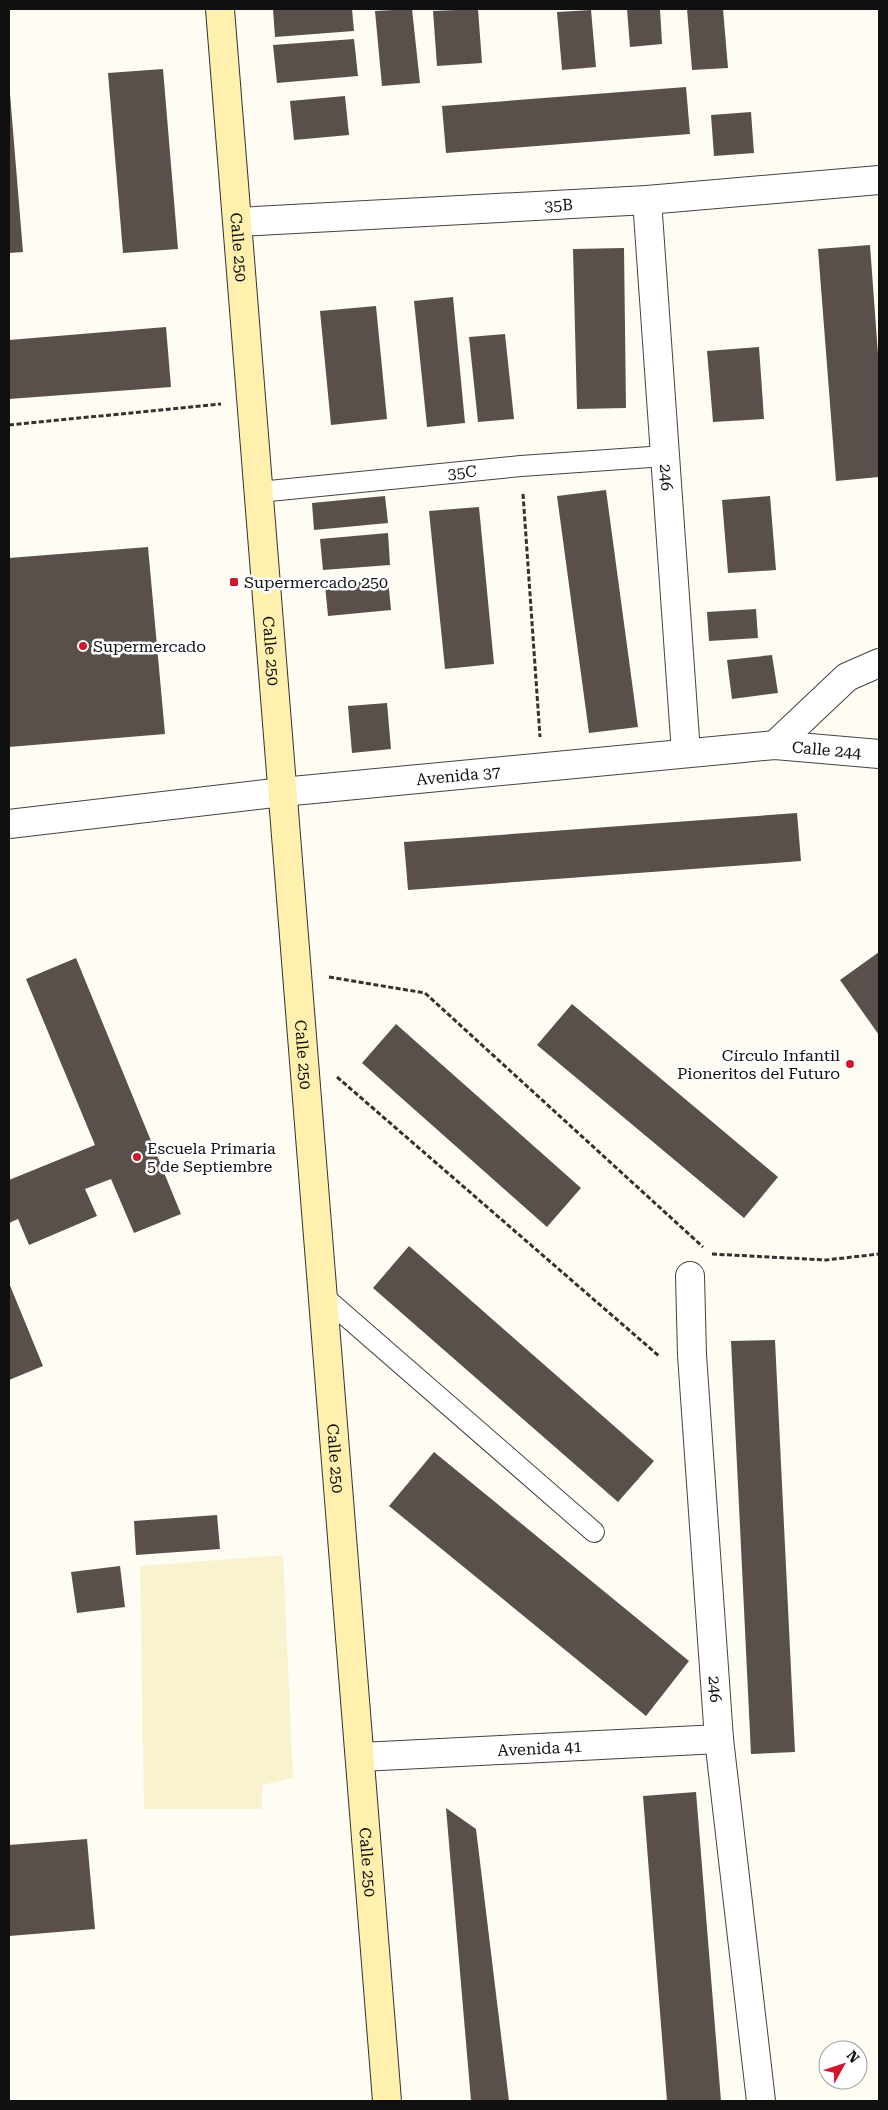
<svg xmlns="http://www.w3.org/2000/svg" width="888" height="2110" font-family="'Roboto Serif',serif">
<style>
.farmland{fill:#f9f2cf}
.building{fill:#5a504b}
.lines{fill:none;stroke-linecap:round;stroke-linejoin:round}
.service-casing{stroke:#434343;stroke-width:22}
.minor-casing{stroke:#434343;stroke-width:30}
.secondary-casing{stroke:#323232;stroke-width:30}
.path{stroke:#323232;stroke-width:3;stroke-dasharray:5 2.5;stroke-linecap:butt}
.service{stroke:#fff;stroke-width:20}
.minor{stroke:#fff;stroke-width:28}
.secondary{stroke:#fff0ae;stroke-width:28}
.poi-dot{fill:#d1172d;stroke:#fff;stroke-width:2}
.labels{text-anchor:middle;stroke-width:5;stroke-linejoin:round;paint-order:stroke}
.street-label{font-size:16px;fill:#101010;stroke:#fff}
.poi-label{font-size:16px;fill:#101010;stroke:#fff;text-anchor:start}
</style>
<rect width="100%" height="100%" fill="#fffcf3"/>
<!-- farmland -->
<path class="farmland" d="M283,1555L293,1778L262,1785V1809H144L140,1566Z"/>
<!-- building -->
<path class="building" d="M273,9H352L354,31L275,37Z
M412,9L420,83L382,86L375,11Z
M478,9L482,63L437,66L433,11Z
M627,9H660L662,44L630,47Z
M687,9H723L728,68L692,70Z
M591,10L596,67L562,70L557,12Z
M354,39L358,76L277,83L273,45Z
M163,69L178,249L123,253L108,73Z
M9,82L23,252L9,253Z
M686,87L690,134L446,153L442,106Z
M345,96L349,135L294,140L290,101Z
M751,112L754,153L714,156L711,115Z
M870,245L879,368V477L836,481L818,249Z
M624,248L626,408L577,409L573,249Z
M453,297L465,423L427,427L414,301Z
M376,306L387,419L331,425L320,311Z
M166,327L171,387L9,399V340Z
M505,334L514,419L478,422L469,337Z
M759,347L764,419L713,422L707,351Z
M606,490L638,727L589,733L557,496Z
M385,496L388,523L314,530L312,503Z
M770,496L776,570L728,573L722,500Z
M479,507L494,664L445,669L429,511Z
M388,533L390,565L323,570L320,539Z
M148,547L165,734L9,747V558Z
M388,579L391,610L328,616L325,585Z
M756,609L758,638L709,641L707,612Z
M772,655L778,693L732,699L727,660Z
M387,703L391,749L352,753L348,706Z
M797,813L801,861L408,890L404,842Z
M879,952V1035L840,980Z
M76,958L181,1214L134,1233L111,1179L85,1189L97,1216L29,1245L18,1219L9,1223V1180L95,1145L26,979Z
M572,1004L778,1177L744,1218L537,1045Z
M396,1024L581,1188L547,1227L362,1063Z
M409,1246L654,1461L618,1502L373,1288Z
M9,1283L43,1366L9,1380Z
M775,1340L795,1752L751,1754L731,1341Z
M434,1452L689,1661L646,1716L389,1506Z
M217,1515L220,1549L136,1555L134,1521Z
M120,1566L125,1607L77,1613L71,1572Z
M696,1792L721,2101H667L643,1796Z
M446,1808L476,1829L509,2101H471Z
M87,1839L95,1929L9,1936V1845Z"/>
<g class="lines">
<!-- service casing -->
<g class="service-casing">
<g id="service">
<path id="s1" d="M259,492L521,466L665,456"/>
<path d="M323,1296L594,1532"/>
</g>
</g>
<!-- minor casing -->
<g class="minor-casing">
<g id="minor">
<path id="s2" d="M647,200L686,753"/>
<path id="s3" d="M238,222L647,200L879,180"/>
<path d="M775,745L847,677L879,663"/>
<path id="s4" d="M9,824L282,792L775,745L879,754"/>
<path id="s5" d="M690,1276L692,1355L719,1739L761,2101"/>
<path id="s6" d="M361,1757L719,1739"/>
</g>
</g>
<!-- secondary casing -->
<g class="secondary-casing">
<g id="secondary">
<path id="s7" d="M220,9L387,2101"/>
</g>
</g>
<!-- path -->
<path class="path" d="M9,425L221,404
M523,494L540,737
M329,977L425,993L703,1247
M337,1077L659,1356
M712,1254L826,1260L879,1254"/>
<!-- service -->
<use href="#service" class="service"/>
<!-- minor -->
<use href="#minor" class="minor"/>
<!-- secondary -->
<use href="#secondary" class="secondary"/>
</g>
<!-- markers -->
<g class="poi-dot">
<rect x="229" y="577" width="10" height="10" rx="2.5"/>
<circle cx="83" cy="646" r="5"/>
<circle cx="850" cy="1064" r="5"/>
<circle cx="137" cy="1157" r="5"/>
</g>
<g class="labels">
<!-- street labels -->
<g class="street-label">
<text dy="6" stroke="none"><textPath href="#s3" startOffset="321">35B</textPath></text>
<text dy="6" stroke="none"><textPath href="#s7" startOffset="239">Calle 250</textPath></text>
<text dy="6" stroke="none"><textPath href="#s1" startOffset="204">35C</textPath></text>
<text dy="6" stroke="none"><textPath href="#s2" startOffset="278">246</textPath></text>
<text dy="6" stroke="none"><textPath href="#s7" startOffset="644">Calle 250</textPath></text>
<text dy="6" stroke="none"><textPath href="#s4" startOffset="822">Calle 244</textPath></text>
<text dy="6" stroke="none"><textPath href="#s4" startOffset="452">Avenida 37</textPath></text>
<text dy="6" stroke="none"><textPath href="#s7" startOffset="1049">Calle 250</textPath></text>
<text dy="6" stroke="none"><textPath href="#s7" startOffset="1454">Calle 250</textPath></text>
<text dy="6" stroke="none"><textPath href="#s5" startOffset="414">246</textPath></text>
<text dy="6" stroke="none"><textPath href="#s6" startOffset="179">Avenida 41</textPath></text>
<text dy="6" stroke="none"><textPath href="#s7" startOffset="1859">Calle 250</textPath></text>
</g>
<!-- poi labels -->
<g class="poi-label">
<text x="244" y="588">Supermercado 250</text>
<text x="93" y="652">Supermercado</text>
<text x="840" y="1061" text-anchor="end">Círculo Infantil<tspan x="840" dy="18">Pioneritos del Futuro</tspan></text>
<text x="147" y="1154">Escuela Primaria<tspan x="147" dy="18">5 de Septiembre</tspan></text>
</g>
</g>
<!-- border -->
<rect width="888" height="2110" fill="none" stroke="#101010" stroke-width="20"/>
<!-- north arrow -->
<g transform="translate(843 2065) rotate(50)"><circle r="24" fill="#ffffff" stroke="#9f9f9f"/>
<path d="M0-4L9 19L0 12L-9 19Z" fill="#d1172d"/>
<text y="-8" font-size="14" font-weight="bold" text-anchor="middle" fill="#101010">N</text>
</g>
</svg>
